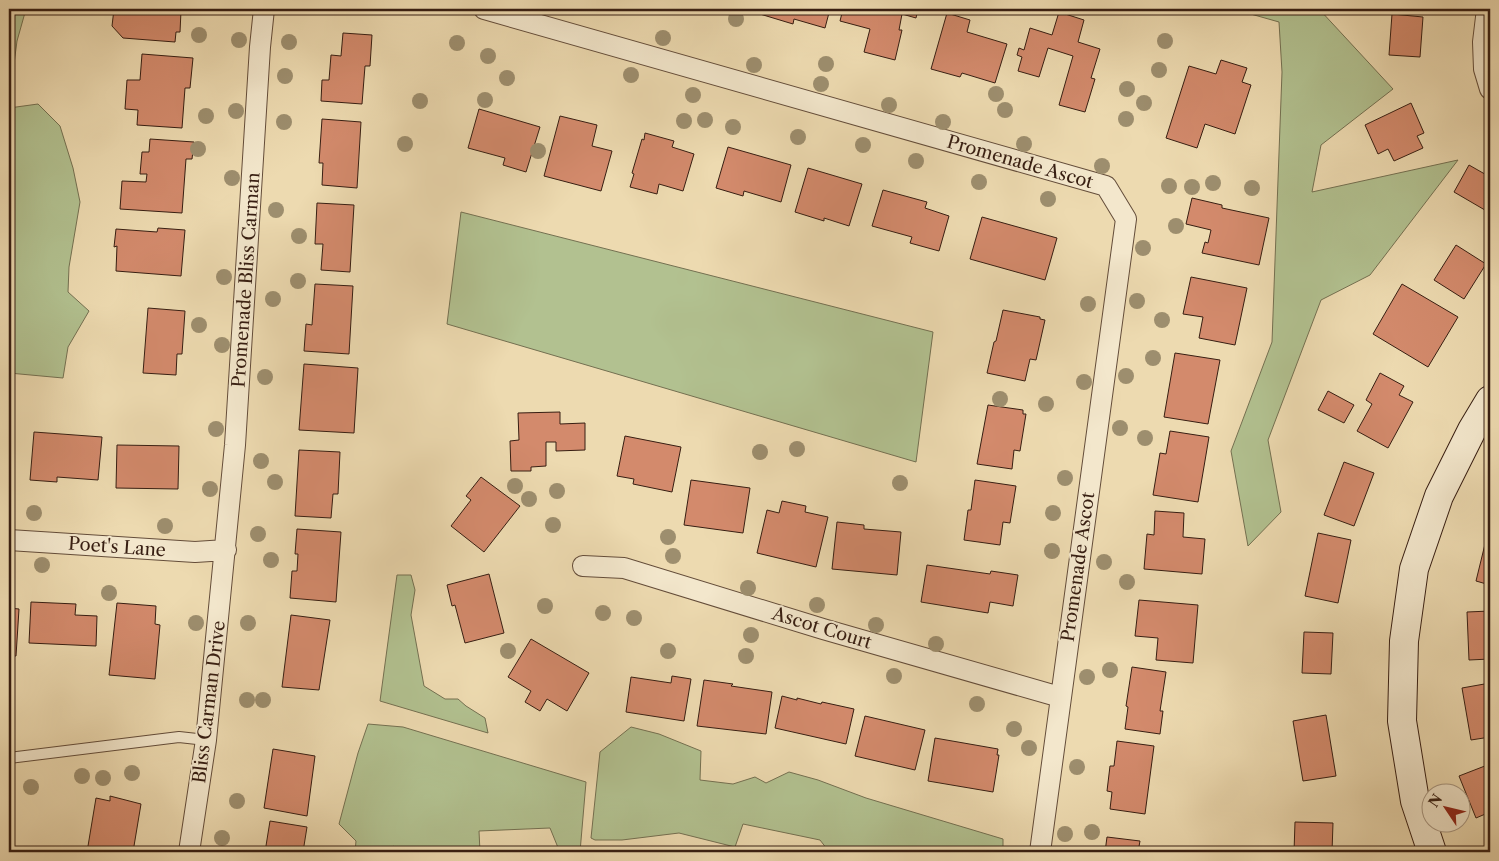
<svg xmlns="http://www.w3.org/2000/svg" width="1499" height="861" font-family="'Libre Caslon Text',serif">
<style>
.green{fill:#b2c190;stroke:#747051}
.building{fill:#d38a6c;stroke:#371e12}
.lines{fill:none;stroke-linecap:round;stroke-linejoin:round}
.lane-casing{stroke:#644d3a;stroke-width:12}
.street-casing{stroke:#644d3a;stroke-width:22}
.secondary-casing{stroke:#371e12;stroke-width:30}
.lane{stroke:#f3e7cc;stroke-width:10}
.street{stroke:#f3e7cc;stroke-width:20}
.secondary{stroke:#f3e7cc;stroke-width:28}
.tree{fill:#9d8e6e}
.labels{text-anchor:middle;stroke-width:4;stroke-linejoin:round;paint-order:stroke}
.street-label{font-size:18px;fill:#371e12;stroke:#f3e7cc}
</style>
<rect width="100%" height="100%" fill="#eddab0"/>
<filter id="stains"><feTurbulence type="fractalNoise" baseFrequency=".004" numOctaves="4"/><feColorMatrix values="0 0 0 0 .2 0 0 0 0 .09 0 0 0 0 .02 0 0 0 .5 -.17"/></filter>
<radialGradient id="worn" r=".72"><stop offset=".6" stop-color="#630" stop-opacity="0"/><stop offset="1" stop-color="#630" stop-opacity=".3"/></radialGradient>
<!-- green -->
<path class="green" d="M9,9H26L17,41L9,102Z
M1233,9H1319L1393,89L1321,145L1312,192L1458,160L1370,275L1321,300L1268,440L1281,512L1248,546L1231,451L1272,342L1282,72L1279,22Z
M38,104L60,126L73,168L80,202L69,267L68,292L89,311L68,347L63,378L9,373V108Z
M461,212L933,332L916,462L447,324Z
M397,575H411L415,590L411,615L424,686L445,699H458L466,706L485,718L488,733L380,701Z
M368,724L403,727L586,782L580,852H564L559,850L550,828L479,831L480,852H402L393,846L389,852H355L356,841L339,824L358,753Z
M631,727L659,734L701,751L700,780L733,784L755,777L766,783L789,772L818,780L866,798L1003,839V852H844L827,849L820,840L743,824L735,847L679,833L622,840H595L591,838L600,752Z"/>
<!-- building -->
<path class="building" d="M114,9H193L192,12L181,11L180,32H176L175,42L123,38L112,26Z
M751,9H830L825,28L794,19L793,24L750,11Z
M843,9H918L916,18L902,14L899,30H902L895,60L864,52L870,29L840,21Z
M1059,12L1084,20L1078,42L1100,49L1091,78L1095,79L1085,112L1059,105L1073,56L1048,48L1039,77L1018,71L1022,57L1017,55L1019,48L1024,50L1030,28L1052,35Z
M947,13L970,20L967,32L1007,44L995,83L962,73L960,77L931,69Z
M1392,14L1423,17L1420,57L1389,55Z
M343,33L372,35L370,66H365L362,104L321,101L322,80H329L331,55L341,56Z
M142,54L193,58L190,88H185L182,128L137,125L138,110L125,109L127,80H140Z
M1221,60L1247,68L1242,82L1251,85L1235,134L1205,124L1197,148L1166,138L1189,66L1216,74Z
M1411,103L1424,133L1417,136L1423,148L1394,161L1388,149L1378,154L1365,125Z
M479,109L540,127L526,172L503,165L505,158L468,148Z
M560,116L597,125L592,146L612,151L601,191L544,176Z
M322,119L361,122L357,188L322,185L323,163H319Z
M645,133L674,141L672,147L694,154L683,191L659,184L657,194L630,187L634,174L632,173L642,139L644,140Z
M150,139L194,142L192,159H186L182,213L120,209L122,181L146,182L147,174H140L142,152H149Z
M728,147L791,165L781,202L744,191L743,196L716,188Z
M1469,165L1490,177V213L1454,192Z
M808,168L862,184L849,226L824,218V221L795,212Z
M883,190L927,202L925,208L949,216L939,251L910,243L912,237L872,226Z
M1192,198L1222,205V208L1269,218L1259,265L1202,253L1205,242L1208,243L1211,230L1186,224Z
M317,203L354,205L350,272L321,270L323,244H315Z
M982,217L1057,238L1045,280L970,259Z
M158,228L185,230L181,276L116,271L117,246L114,247L116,229L157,232Z
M1456,245L1486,264L1464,299L1434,280Z
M1191,277L1247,288L1235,345L1199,338L1203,317L1183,314Z
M315,284L353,286L349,354L304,351L306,324L312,325Z
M1402,284L1458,317L1428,367L1373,334Z
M148,308L185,311L182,354H177L176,375L143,373Z
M1003,310L1040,317V319L1045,320L1036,360L1030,359L1025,381L987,373L994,342L996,341Z
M1175,353L1220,360L1208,424L1164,417Z
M304,364L358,368L354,433L299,430Z
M1380,373L1404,386L1399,395L1413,402L1388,448L1357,431L1372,404L1366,400Z
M1328,391L1354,405L1344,423L1318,410Z
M988,405L1023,410V414H1026L1020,451L1014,450L1012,469L977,464Z
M560,412V424L585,423V450L556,451V442H546V466L531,467V471H511L510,441L519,440L518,413Z
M1170,431L1209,437L1198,502L1153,495L1160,453L1166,454Z
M34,432L102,437L98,480L57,477V482L30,480Z
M625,436L681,447L672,492L633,484L634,479L617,476Z
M117,445L179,446L178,489L116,488Z
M299,450L340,452L338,494H333L331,518L295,516Z
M1344,462L1374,473L1354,526L1324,515Z
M481,477L520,506L484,552L451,526L471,500L466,496Z
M691,480L750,488L743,533L684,525Z
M975,480L1016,486L1010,523L1003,522L1000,545L964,540L968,510H971Z
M782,501L806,506L805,512L828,517L816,567L757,553L767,510L779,513Z
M1155,511L1184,513L1183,537L1205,539L1202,574L1144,569L1147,534L1154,535Z
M837,522L864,525V529L901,532L897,575L832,569Z
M297,529L341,532L336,602L290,598L292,571H297L298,554H295Z
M1318,533L1351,540L1338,603L1305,596Z
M1486,540L1490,541V585L1476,581Z
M927,565L990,574L991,571L1018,575L1013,606L990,602L988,613L921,602Z
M489,574L504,633L465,643L455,605L452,606L447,585Z
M1139,600L1198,605L1193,663L1156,660L1158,638L1135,636Z
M31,602L76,604L75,615L97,616L96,646L29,643Z
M117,603L156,606L155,624L160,625L155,679L109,675Z
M9,608L19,609L16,656H9Z
M1490,611V659L1469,660L1467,612Z
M291,615L330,620L319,690L282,687Z
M1304,632L1333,633L1331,674L1302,673Z
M531,639L589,673L567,711L547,699L540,711L525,702L531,691L508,677Z
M1132,667L1166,672L1160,711H1163L1160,734L1125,729L1128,707L1126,706Z
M672,676L691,679L684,721L626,712L631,677L671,683Z
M704,680L733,684L731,686L772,692L766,734L697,726Z
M1490,683V737L1471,740L1462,688Z
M782,696L797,700V698L821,704L822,702L854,709L846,744L775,728Z
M1326,715L1336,776L1303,781L1293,721Z
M865,716L925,730L915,770L855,756Z
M935,738L998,749L997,755H999L993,792L928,781Z
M1117,741L1154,746L1145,814L1110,809L1112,792L1107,791L1110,766H1114Z
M273,749L315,756L307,816L264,808Z
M1490,764V812L1476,818L1459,776Z
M110,796L141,804L133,852H87L96,798L110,801Z
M270,821L307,827L303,852H265Z
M1295,822L1333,823L1332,852H1294Z
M1107,837L1140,841L1138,852H1105Z"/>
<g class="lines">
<!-- lane casing -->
<g class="lane-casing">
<path id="lane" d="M9,758L179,737L206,740"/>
</g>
<!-- street casing -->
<g class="street-casing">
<path id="street" d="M484,9L1106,186L1126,219L1040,852
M1487,9L1483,42L1484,69L1490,89
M9,540L195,552L226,550
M583,566L624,568L823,629L1060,697
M189,852L206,740L235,445L260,47L264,9"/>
</g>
<!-- secondary casing -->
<g class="secondary-casing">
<path id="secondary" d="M1432,852L1415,801L1402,721L1404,641L1414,569L1439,496L1472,430L1490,400"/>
</g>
<!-- lane -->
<use href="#lane" class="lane"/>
<!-- street -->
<use href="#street" class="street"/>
<!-- secondary -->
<use href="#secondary" class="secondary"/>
</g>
<!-- trees -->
<g class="tree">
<circle cx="736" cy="19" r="8"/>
<circle cx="199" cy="35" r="8"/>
<circle cx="663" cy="38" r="8"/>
<circle cx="239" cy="40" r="8"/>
<circle cx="1165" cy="41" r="8"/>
<circle cx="289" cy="42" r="8"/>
<circle cx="457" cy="43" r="8"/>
<circle cx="488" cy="56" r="8"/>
<circle cx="826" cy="64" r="8"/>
<circle cx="754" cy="65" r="8"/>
<circle cx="1159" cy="70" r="8"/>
<circle cx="631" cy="75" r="8"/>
<circle cx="285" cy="76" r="8"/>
<circle cx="507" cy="78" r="8"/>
<circle cx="821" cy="84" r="8"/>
<circle cx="1127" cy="89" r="8"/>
<circle cx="996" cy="94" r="8"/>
<circle cx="693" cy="95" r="8"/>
<circle cx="485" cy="100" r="8"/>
<circle cx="420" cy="101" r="8"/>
<circle cx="1144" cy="103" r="8"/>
<circle cx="889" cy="105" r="8"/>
<circle cx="1005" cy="110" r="8"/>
<circle cx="236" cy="111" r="8"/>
<circle cx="206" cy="116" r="8"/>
<circle cx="1126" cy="119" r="8"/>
<circle cx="705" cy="120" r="8"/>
<circle cx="684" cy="121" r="8"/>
<circle cx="284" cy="122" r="8"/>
<circle cx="943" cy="122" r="8"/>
<circle cx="733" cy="127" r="8"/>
<circle cx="798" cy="137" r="8"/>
<circle cx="405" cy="144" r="8"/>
<circle cx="1024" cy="144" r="8"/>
<circle cx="863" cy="145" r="8"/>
<circle cx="198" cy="149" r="8"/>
<circle cx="538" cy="151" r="8"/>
<circle cx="916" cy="161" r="8"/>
<circle cx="1102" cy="166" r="8"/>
<circle cx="232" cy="178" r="8"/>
<circle cx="979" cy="182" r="8"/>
<circle cx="1213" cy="183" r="8"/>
<circle cx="1169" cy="186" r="8"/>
<circle cx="1192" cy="187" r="8"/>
<circle cx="1252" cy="188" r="8"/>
<circle cx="1048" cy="199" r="8"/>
<circle cx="276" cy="210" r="8"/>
<circle cx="1176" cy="226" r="8"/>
<circle cx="299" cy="236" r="8"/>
<circle cx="1143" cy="248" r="8"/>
<circle cx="224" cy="277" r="8"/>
<circle cx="298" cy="281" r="8"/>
<circle cx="273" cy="299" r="8"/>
<circle cx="1137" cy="301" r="8"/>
<circle cx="1088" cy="304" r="8"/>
<circle cx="1162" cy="320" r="8"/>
<circle cx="199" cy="325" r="8"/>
<circle cx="222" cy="345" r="8"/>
<circle cx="1153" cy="358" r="8"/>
<circle cx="1126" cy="376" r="8"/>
<circle cx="265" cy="377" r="8"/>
<circle cx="1084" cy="382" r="8"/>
<circle cx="1000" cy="399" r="8"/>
<circle cx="1046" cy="404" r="8"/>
<circle cx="1120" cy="428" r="8"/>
<circle cx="216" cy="429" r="8"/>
<circle cx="1145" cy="438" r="8"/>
<circle cx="797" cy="449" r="8"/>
<circle cx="760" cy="452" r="8"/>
<circle cx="261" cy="461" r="8"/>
<circle cx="1065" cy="478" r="8"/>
<circle cx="275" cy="482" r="8"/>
<circle cx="900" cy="483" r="8"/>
<circle cx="515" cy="486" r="8"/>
<circle cx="210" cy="489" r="8"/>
<circle cx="557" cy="491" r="8"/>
<circle cx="529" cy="499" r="8"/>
<circle cx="34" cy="513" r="8"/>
<circle cx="1053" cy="513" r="8"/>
<circle cx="553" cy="525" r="8"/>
<circle cx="165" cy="526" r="8"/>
<circle cx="258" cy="534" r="8"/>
<circle cx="668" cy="537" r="8"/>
<circle cx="1052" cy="551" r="8"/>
<circle cx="673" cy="556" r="8"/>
<circle cx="271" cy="560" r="8"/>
<circle cx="1104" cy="562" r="8"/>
<circle cx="42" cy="565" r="8"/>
<circle cx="1127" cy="582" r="8"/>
<circle cx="748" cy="588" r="8"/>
<circle cx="109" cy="593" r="8"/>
<circle cx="817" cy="605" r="8"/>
<circle cx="545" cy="606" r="8"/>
<circle cx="603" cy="613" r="8"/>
<circle cx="634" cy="618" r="8"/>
<circle cx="196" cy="623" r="8"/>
<circle cx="248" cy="623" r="8"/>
<circle cx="876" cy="625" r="8"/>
<circle cx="751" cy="635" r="8"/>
<circle cx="936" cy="644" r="8"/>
<circle cx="508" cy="651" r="8"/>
<circle cx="668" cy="651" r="8"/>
<circle cx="746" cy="656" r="8"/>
<circle cx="1110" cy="670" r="8"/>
<circle cx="894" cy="676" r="8"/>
<circle cx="1087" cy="677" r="8"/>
<circle cx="247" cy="700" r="8"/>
<circle cx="263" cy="700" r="8"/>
<circle cx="977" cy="704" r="8"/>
<circle cx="1014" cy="729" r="8"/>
<circle cx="1029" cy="748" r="8"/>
<circle cx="1077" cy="767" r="8"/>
<circle cx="132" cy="773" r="8"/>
<circle cx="82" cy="776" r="8"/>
<circle cx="103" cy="778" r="8"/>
<circle cx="31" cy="787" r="8"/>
<circle cx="237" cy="801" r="8"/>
<circle cx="1092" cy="832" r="8"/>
<circle cx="1065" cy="834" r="8"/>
<circle cx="222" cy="838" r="8"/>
</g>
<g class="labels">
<!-- street labels -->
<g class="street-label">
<text transform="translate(1020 162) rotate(16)" y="6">Promenade Ascot</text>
<text transform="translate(246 280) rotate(-86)" y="6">Promenade Bliss Carman</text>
<text transform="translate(117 547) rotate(4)" y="6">Poet's Lane</text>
<text transform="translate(1078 567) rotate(-82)" y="6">Promenade Ascot</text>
<text transform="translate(822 628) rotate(17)" y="6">Ascot Court</text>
<text transform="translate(209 702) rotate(-83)" y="6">Bliss Carman Drive</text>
</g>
</g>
<!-- margin -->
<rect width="1499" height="861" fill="none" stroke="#eddab0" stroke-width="30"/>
<rect x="10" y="10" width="1479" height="841" fill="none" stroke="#371e12" stroke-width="2.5"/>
<rect x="15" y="15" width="1469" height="831" fill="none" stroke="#371e12"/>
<!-- north arrow -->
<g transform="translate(1446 808) rotate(305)"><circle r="24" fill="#f3e7cc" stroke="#a89782"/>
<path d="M0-4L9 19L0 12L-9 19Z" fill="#8f2418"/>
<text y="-8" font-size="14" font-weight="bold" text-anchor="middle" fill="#371e12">N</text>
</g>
<rect width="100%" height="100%" filter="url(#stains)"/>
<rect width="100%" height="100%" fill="url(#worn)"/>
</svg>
